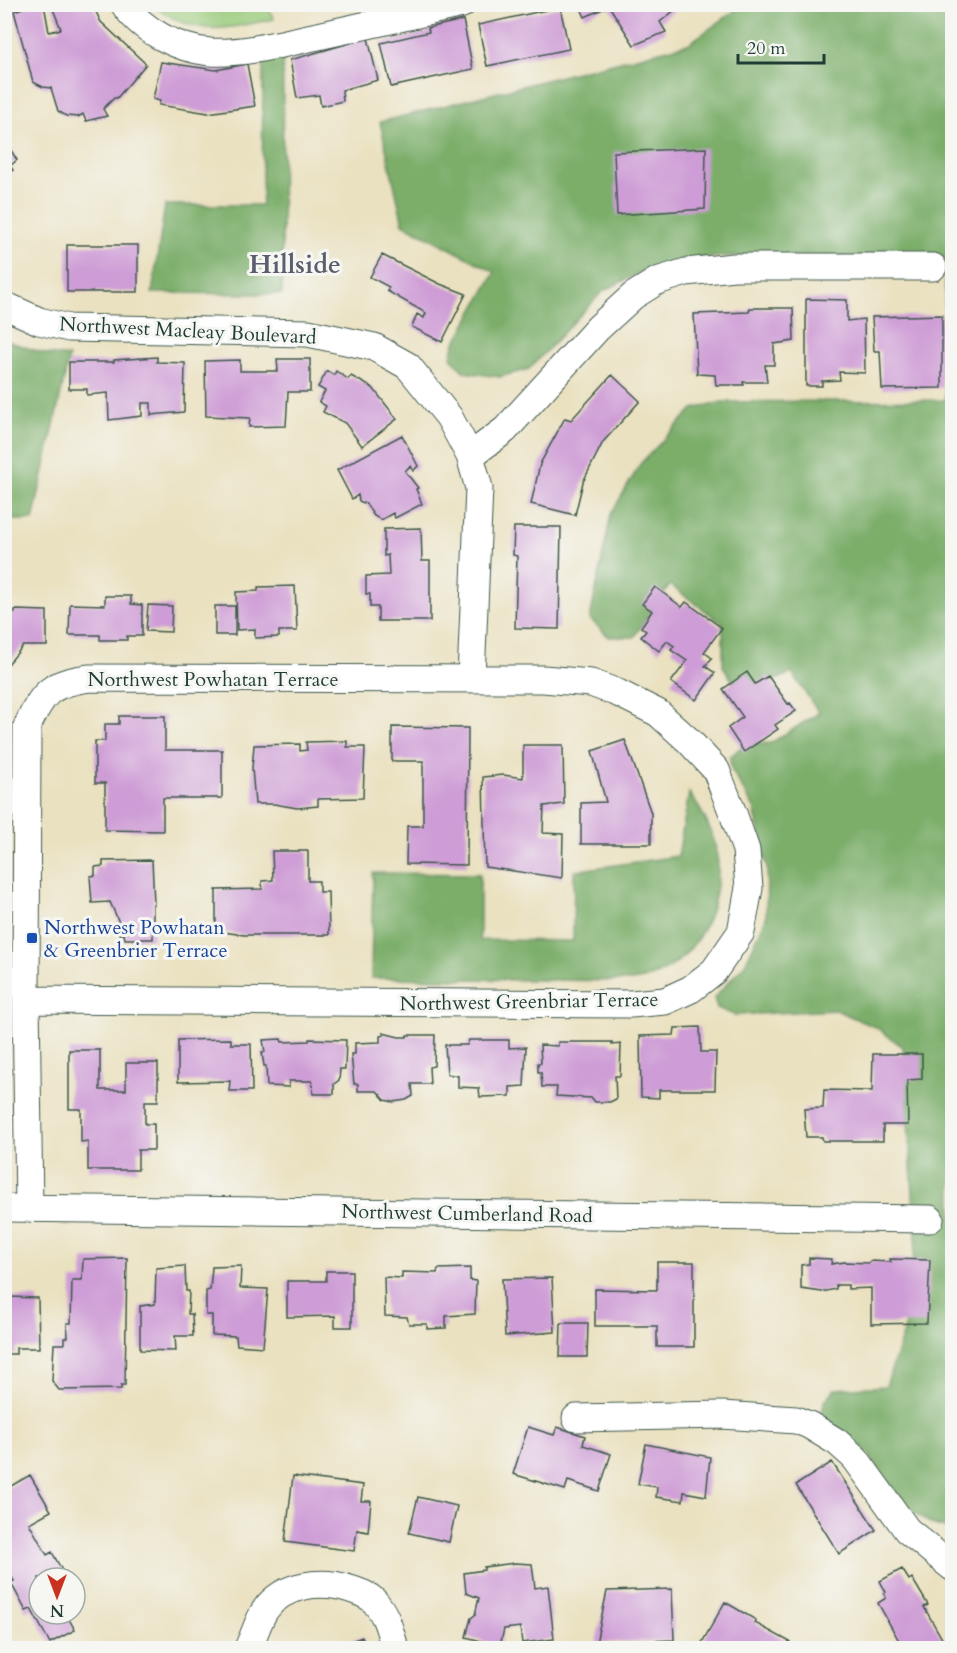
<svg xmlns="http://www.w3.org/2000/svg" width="957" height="1653" font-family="Cardo,serif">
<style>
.green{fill:#9aca7a;stroke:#5c8457;stroke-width:1.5}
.forest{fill:#7bae6a;stroke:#4d764f;stroke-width:1.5}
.building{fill:#ce9cd6}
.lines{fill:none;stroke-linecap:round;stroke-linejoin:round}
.minor-casing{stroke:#3d5649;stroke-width:29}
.minor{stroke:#fff;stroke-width:27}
.transit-dot{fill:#1a4fb4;stroke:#f6f6f2;stroke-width:2}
.labels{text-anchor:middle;stroke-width:6;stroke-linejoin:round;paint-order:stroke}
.street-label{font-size:20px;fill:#1f3d34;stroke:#f6f6f2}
.transit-label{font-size:20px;fill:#164399;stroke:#f6f6f2;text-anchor:start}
.district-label{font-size:26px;font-weight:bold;fill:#5c5e6d;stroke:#f6f6f2}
</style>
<rect width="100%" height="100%" fill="#f6f6f2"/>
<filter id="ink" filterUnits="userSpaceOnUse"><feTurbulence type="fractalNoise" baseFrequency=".0167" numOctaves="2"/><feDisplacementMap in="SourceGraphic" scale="12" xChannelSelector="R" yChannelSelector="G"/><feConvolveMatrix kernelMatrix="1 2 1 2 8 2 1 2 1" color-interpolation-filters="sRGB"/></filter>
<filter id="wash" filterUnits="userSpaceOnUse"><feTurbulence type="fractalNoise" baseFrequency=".008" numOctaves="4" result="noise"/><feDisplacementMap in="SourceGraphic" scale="24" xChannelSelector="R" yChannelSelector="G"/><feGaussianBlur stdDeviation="1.35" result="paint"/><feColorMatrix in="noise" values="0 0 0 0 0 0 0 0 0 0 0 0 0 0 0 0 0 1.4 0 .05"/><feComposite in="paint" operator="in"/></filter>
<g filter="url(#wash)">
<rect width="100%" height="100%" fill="#eae1c0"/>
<!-- green -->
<path class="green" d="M153,5H266L274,19C225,29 195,38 153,5Z"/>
<!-- forest -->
<path class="forest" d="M743,5H952V1530L931,1524L905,1505L866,1451L822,1415L824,1402L835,1389L886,1386L904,1332L916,1239L903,1047L877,1028L836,1010L734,1015L717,1008L714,998L745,964L766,918L767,868L754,808L731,769L730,757L744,744L771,743L819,713L792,673L753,689L735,685L723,666V624L670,585L634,637H609L590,619L611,514L641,463L693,409L722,402L945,400V257L729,256L680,260L643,271L603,291L529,369L500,377L464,372L451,357L454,345L495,272L403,224L380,122L688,44Z
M283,55L282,294L152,293L165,205H262L263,60Z
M4,340L46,354L69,357L33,520H5Z
M689,793C703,812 714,832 717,855C725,909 689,977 631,981L371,978L373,873L480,874V940L573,941L574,871L678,856Z"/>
<g id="blocks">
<!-- building -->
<path class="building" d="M35,4H44L49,32L61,29L51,4H92L101,22L146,64L117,98H114L103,109L107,116L86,121L83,114L78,117L66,116L58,111L51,88L43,87L33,82L14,11Z
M579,4H673L676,9L660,22L666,32L634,45L609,6L585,17Z
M560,7L569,49L487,66L478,25Z
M463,20L473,69L391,87L381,43L429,32L428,28Z
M368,38L378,80L342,90L343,101L321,106L319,95L297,98L290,60Z
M161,62L216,70L247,64L255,106L208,113L159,105L160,101L153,99Z
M4,139L17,160L10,166L13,170L4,176Z
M706,148L705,209L617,215L614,152Z
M67,245H138V292H67Z
M382,255L440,284L466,294L442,342L412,327L417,314L424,318L426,313L387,291L389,287L370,277Z
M806,299L847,300V321L864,319L865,373L839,372L840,380L822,381V386H806Z
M750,308H793L794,341L774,344V365H765L767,382H743L744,385H716L715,375L697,374L694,314L749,312Z
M942,315V388L882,389L880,351H874L872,317Z
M157,357V362L185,363L184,412L151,415V403H142V416L109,420L108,393L87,395V389H69V362H114V360Z
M277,359H310V392H288L286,426L249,427L250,418L206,416L205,361L240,360V371H278Z
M327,371L334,375L336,371L348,379L351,376L373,388L397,419L362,446L345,423L323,412L326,406L319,402L325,391L318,387Z
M612,375L640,401L603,442L583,482L575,515L531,504L540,464L565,418L571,420Z
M402,435L418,466L413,471L410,466L405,471L418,488L416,489L422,504L395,518L393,513L381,520L374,516L366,504L359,501L358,495L352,499L337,470Z
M514,527H561L559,629L515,628L517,556L513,555Z
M421,528L422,561H430V621H378V607H370V594H366V576L389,575L388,555L384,556V529Z
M295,586L297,631H279V637L255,638V629L237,630L236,592L258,591V587Z
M655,587L682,607L686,602L722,628L704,652L712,658L705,666L715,673L696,700L671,682L687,661L671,650L674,646L667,641L659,651L641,637L646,631L641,627L652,611L642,604Z
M105,596H131V604L142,605V636H127V640H100V635H69L70,604L105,605Z
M148,605L172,606L171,632L146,631Z
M215,606H235V635H215Z
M15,610L47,611V646H23L4,669V613H15Z
M747,672L755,684L768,676L788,704L790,703L796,711L775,725L778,729L744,752L728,728L743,717L723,689Z
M119,716H165V750H222V798H163V831L105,830V783H95V741H105V724H119Z
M392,727L468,728L467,865L406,864L407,826H423V761H392Z
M625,740L651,813V844H581V803L606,802L592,751Z
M347,741V747H365L363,798L318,799V806L297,808L274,804H255L252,768L254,745L300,744V751L307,750L306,742Z
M523,745H563L564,804L544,806L543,833L563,834L562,878L485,867L483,777L503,775L523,778Z
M272,851H308V881H319V892H328L329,935H244L216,931V890L262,889V881L273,880Z
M152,860L154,904H153V939H125L124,934H119L118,920L110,902L92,903L90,876H95V867L103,866V861Z
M700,1027L701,1052H716L715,1090H659V1098L641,1097L640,1036L674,1035L675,1028Z
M383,1033L399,1037H407V1035H435L434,1066L429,1067L430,1084H412L413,1096L406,1100L393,1102L385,1100L377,1091H358V1084H354L351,1054H355V1043L380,1042V1036L384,1035Z
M231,1039V1044H251L252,1091H229L230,1081L178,1082V1040Z
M281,1039L282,1042L309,1041V1039L346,1040L345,1069H340L339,1080L334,1084V1094H313L312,1081H289V1087L267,1086L266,1066H264L262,1052H265L263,1040Z
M469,1040H509V1048L526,1047L524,1086L510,1087V1096L480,1097L479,1088L458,1087V1076L447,1074L445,1045H467Z
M558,1042H612V1045L621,1044L620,1076H615L616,1099L610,1102H595L592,1098L556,1096L557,1087H542L541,1072H538V1063H541L540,1045L558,1046Z
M69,1050H100V1090H126V1063H158V1101H145V1124H154V1150H138V1170H88V1141L81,1142V1109H69Z
M873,1054H922V1079L907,1080L908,1125H883V1141H823L822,1137H806L804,1109L823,1108L824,1090L872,1091Z
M127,1258L125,1385H121V1389L59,1390L52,1381L54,1344H64V1338L68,1337L67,1323H71L72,1280H82L83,1259Z
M809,1258L832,1259L831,1264L844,1262L869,1263L870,1261L891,1262L890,1259L930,1260L927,1323L871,1324V1288L848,1289V1285H836V1289L822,1292L801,1289V1265L809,1264Z
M4,1262H10L9,1297L38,1298L39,1348H16V1354H4Z
M657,1262H694V1347H657V1326H595V1289L657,1290Z
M185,1266L186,1291H189L188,1314H192L193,1336H175L176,1351L140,1350V1306L155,1304L156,1268Z
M241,1266L240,1288L268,1289L263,1347L237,1345L236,1336L212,1335V1315H206V1291L210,1290L212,1267Z
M470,1268V1280L476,1281L475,1314L446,1316V1328L427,1329V1324H409L407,1317L385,1316L384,1277L402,1278V1272L437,1273L438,1269Z
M326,1271H352V1327H335V1316L287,1317V1281H326Z
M552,1278L555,1332L505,1336L502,1279Z
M561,1323H588L587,1357H560Z
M528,1427L554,1435L557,1427L585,1436L583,1445L611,1454L599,1491L568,1481L565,1490L513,1474Z
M646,1444L710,1457L706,1496L684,1492L683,1501L656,1497L657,1487L638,1484Z
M832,1462L876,1530L839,1554L796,1485Z
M30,1475L51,1511L29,1523L47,1555L52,1552L66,1578H39V1614H66L75,1630L50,1643L31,1609L26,1611L11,1583L14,1581L4,1564V1490Z
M293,1476L363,1485L361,1501H371L368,1532L357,1530L354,1551L285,1542Z
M418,1497L457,1506L449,1542L409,1533Z
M515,1563L532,1564L535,1588L548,1586L554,1639L522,1643L520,1627L504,1629L500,1646L466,1637L471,1618L475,1615L479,1598L466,1593L464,1573L484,1570V1567Z
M902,1569L909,1580L912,1578L928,1605L924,1607L944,1642L948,1640L952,1648H903L878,1603L886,1598L884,1593L886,1592L880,1581Z
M672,1589L674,1640L596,1643L607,1591Z
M725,1602L756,1620L755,1623L790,1642L786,1648H699Z
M362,1637L366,1648H334Z"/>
</g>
</g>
<g filter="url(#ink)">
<use href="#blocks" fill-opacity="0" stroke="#3d5649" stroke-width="1.5"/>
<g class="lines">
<!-- minor casing -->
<g class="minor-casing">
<path id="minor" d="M124,4C142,31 178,49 210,52C246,54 284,43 318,36C366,25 414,15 462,4
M4,305L39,321L69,328L308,333L374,347L408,366L449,417L470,456L479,488L471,678
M470,456L505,430L598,328L633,296L657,281L686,272L734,267H933
M26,1000L631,1004L665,1001L691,989L714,971L741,932L749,888L746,850L734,816L716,770L689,741L658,713L618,693L591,683L543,679L90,678C51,683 43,691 27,727L26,1000L29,1208
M4,1208L930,1219
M576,1418L722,1415L796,1420L809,1425L837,1442L855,1458L907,1530L952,1567
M248,1648C254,1636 258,1621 265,1610C284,1583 322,1580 350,1589C359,1592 369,1595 375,1602C387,1615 390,1632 395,1648"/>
</g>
<!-- minor -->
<use href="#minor" class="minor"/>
</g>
</g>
<!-- markers -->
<rect class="transit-dot" x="26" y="932" width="12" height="12" rx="3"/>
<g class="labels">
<!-- street labels -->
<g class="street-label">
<text transform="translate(188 330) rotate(3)" y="7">Northwest Macleay Boulevard</text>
<text x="213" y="686">Northwest Powhatan Terrace</text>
<text transform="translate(529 1001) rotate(-1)" y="7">Northwest Greenbriar Terrace</text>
<text transform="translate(467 1213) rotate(1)" y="7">Northwest Cumberland Road</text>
</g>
<!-- transit labels -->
<g class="transit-label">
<text x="44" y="934">Northwest Powhatan<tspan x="44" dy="23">&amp; Greenbrier Terrace</tspan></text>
</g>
<!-- district labels -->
<g class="district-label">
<text x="295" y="273">Hillside</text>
</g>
</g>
<!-- margin -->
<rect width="957" height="1653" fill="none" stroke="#f6f6f2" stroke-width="24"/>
<!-- north arrow -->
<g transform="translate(57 1596) rotate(180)"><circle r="28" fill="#f6f6f2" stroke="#a0aca6" stroke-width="1.5"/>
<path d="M0-4.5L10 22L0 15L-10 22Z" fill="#c8321e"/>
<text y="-9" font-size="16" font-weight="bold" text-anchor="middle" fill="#1f3d34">N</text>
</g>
<!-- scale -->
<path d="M738 54v9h86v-9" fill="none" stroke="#1f3d34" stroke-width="3"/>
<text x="747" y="54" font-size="18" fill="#1f3d34" stroke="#f6f6f2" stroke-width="4.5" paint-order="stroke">20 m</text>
</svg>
